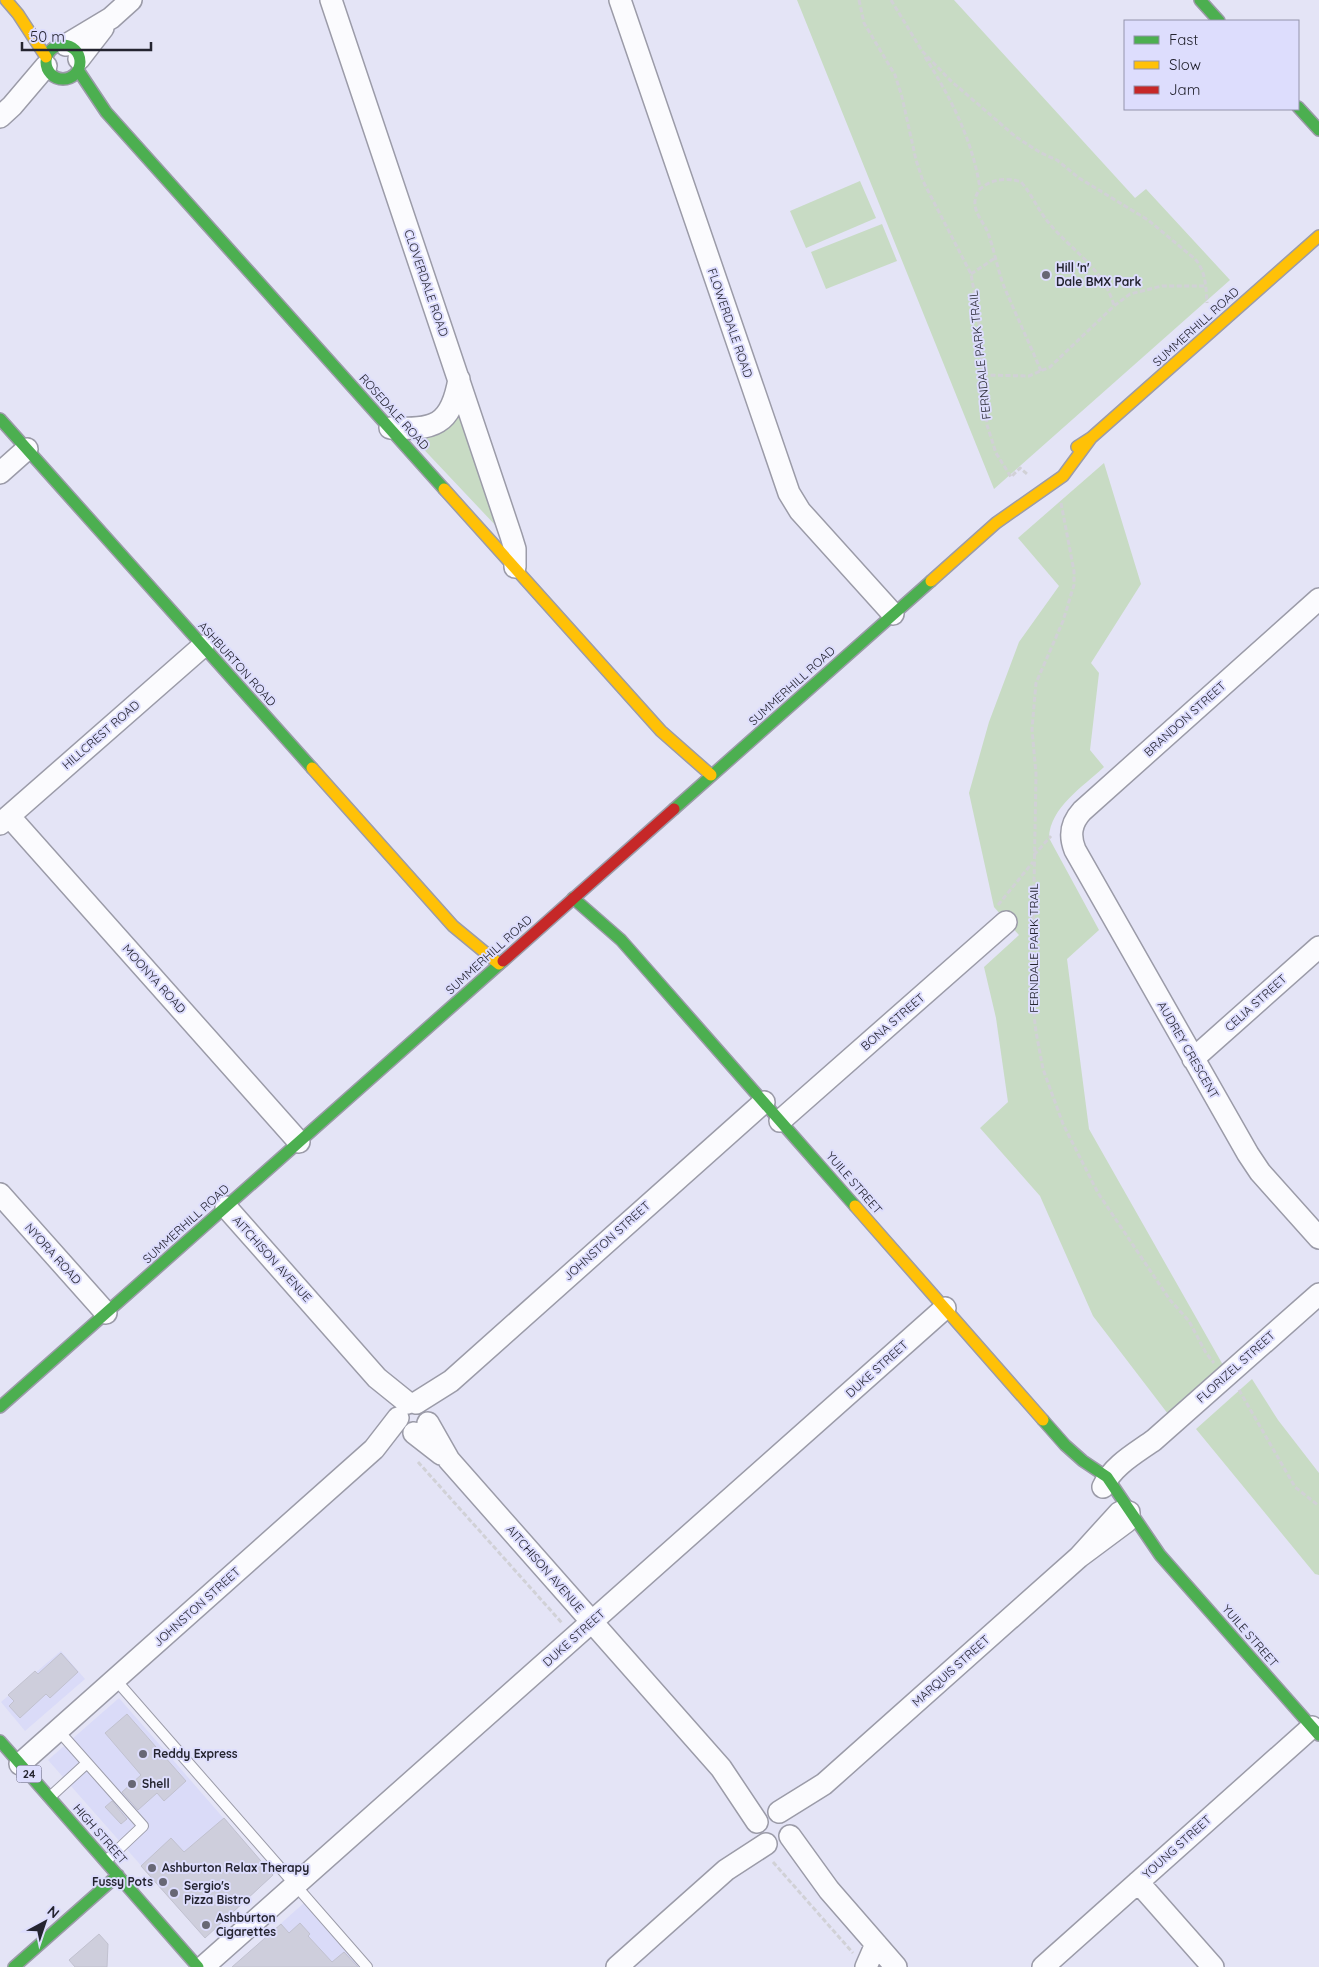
<svg xmlns="http://www.w3.org/2000/svg" width="1319" height="1967" font-family="Quicksand,sans-serif">
<style>
.built{fill:#dadbf8}
.green{fill:#c8dbc4}
.building{fill:#cecedc;stroke:#c1c1cf}
.lines{fill:none;stroke-linecap:round;stroke-linejoin:round}
.lane-casing{stroke:#9b9ba8;stroke-width:12}
.street-casing{stroke:#9b9ba8;stroke-width:24}
.fast-casing{stroke:#9b9ba8;stroke-width:14}
.slow-casing{stroke:#9b9ba8;stroke-width:14}
.jam-casing{stroke:#9b9ba8;stroke-width:14}
.path{stroke:#d1d1d6;stroke-width:3;stroke-dasharray:5 2.5;stroke-linecap:butt}
.lane{stroke:#fbfbfe;stroke-width:10}
.street{stroke:#fbfbfe;stroke-width:21}
.fast{stroke:#4caf50;stroke-width:11}
.slow{stroke:#ffc107;stroke-width:11}
.jam{stroke:#c62828;stroke-width:11}
.poi-dot{fill:#676775;stroke:#ddddfd;stroke-width:2}
.labels{text-anchor:middle;stroke-width:4;stroke-linejoin:round;paint-order:stroke}
.shield{fill:#ddddfd;stroke:#5c5c6e;stroke-width:1}
.shield-label{font-size:11px;font-weight:bold;fill:#242430}
.poi-label{font-size:12px;font-weight:bold;fill:#242430;stroke:#ddddfd;text-anchor:start}
.street-label{font-size:12px;fill:#242430;stroke:#ddddfd}
</style>
<rect width="100%" height="100%" fill="#e4e4f6"/>
<!-- built -->
<path class="built" d="M61,1651L85,1679L25,1731L1,1702Z
M119,1698L273,1875L205,1938L48,1760Z
M305,1902L361,1967H232Z"/>
<!-- green -->
<path class="green" d="M797,0H954L1135,198L1146,189L1230,280L994,489Z
M860,181L876,218L806,248L790,211Z
M882,224L897,261L826,289L811,252Z
M459,413L496,525L497,527L414,439Z
M1104,463L1141,584L1091,663L1099,673L1090,750L1104,767C1083,787 1050,807 1049,838L1099,930L1067,959L1089,1129L1223,1365L1168,1414L1093,1316L1040,1196L980,1128L1008,1102L996,1018L984,967L1019,935L994,907L969,793L989,722L1019,642L1059,586L1018,538Z
M1252,1379L1278,1420L1319,1473V1575L1315,1574L1196,1429Z"/>
<!-- building -->
<path class="building" d="M61,1653L78,1672L50,1698L46,1694L20,1718L9,1706L14,1701L8,1695L35,1671L38,1674Z
M127,1714L186,1781L164,1801L157,1793L138,1810L122,1792L141,1775L105,1733Z
M112,1801L127,1819L121,1824L105,1807Z
M224,1818L273,1875L205,1938L141,1866L171,1838L184,1852Z
M300,1923L310,1934L308,1936L332,1962L344,1952L358,1967H232L281,1924L289,1933Z
M99,1934L108,1944L107,1967H75L69,1960Z"/>
<g class="lines">
<!-- lane casing -->
<g class="lane-casing">
<path id="lane" d="M115,1679L367,1967
M57,1729L143,1826L107,1860
M51,1796L87,1763"/>
</g>
<!-- street casing -->
<g class="street-casing">
<path id="street" d="M331,0L511,536L515,549V567
M620,0L789,493L800,511L893,614
M66,45L111,18L131,0
M79,59L103,28
M0,117L12,106L46,66
M390,428C434,430 451,426 459,379
M0,473L27,449
M1319,599L1082,811C1071,823 1069,835 1075,850L1248,1154L1260,1172L1319,1238
M9,816L299,1142
M0,824L203,646
M1193,1059L1319,947
M780,1121L1006,922
M0,1194L106,1313
M226,1207L377,1378L408,1403
M416,1403L451,1381L764,1102
M428,1423L449,1460L721,1768L757,1822
M414,1433L441,1454
M1103,1487C1112,1466 1136,1453 1154,1440L1319,1294
M20,1764L374,1449L398,1418
M779,1812L824,1784L1079,1557L1119,1513L1123,1511L1129,1512V1519L1126,1522L1079,1557
M790,1836L829,1890L896,1967
M1138,1882L1213,1967
M203,1967L945,1308
M617,1967L726,1870L766,1844
M866,1967L876,1944
M1043,1967L1312,1727"/>
</g>
<!-- fast casing -->
<g class="fast-casing">
<path id="fast" d="M1200,0L1219,21
M46 62a17 17 0 1 1 34 0a17 17 0 1 1-34 0Z
M78,70L106,112L444,489
M1298,107L1319,130
M0,419L312,768
M674,809L931,581
M573,898L621,940L855,1206
M0,1407L503,961
M1043,1420L1065,1445L1083,1461L1107,1477L1160,1555L1319,1735
M0,1741L198,1967
M14,1967L118,1875"/>
</g>
<!-- slow casing -->
<g class="slow-casing">
<path id="slow" d="M6,0L18,14L46,57
M1077,447L1091,438L1319,236
M444,489L661,731L711,775
M931,581L996,523L1063,476L1091,438
M312,768L453,926L499,964
M855,1206L1043,1420"/>
</g>
<!-- jam casing -->
<g class="jam-casing">
<path id="jam" d="M503,961L674,809"/>
</g>
<!-- path -->
<path class="path" d="M859,0L864,23L895,75L902,97L916,160L923,181L971,274L978,314L987,425L996,453L1011,477L1020,468L1027,474
M891,0L922,51L951,81L1016,137L1041,153L1057,160L1079,178L1148,220L1195,259C1206,271 1206,288 1207,303
M925,57C951,98 973,141 980,189
M971,274L995,258
M1041,371C1029,342 1015,313 1003,284C997,267 994,249 988,233C984,223 976,215 975,205C973,182 1004,175 1021,182C1031,193 1036,206 1045,218C1067,248 1104,267 1114,306
M983,375L1029,376L1050,367L1114,306L1130,294L1162,286H1206
M1061,503L1074,571V585L1063,621L1036,683L1032,729L1036,774L1032,998L1036,1032L1043,1069L1063,1124L1098,1193L1170,1300L1189,1321L1206,1353L1214,1363
M1034,855L1051,836
M998,905L1033,862
M1239,1390L1295,1487L1319,1506
M418,1462L562,1623
M773,1862L853,1953"/>
<!-- lane -->
<use href="#lane" class="lane"/>
<!-- street -->
<use href="#street" class="street"/>
<!-- fast -->
<use href="#fast" class="fast"/>
<!-- slow -->
<use href="#slow" class="slow"/>
<!-- jam -->
<use href="#jam" class="jam"/>
</g>
<!-- markers -->
<g class="poi-dot">
<circle cx="1046" cy="275" r="5"/>
<circle cx="143" cy="1754" r="5"/>
<circle cx="132" cy="1784" r="5"/>
<circle cx="152" cy="1868" r="5"/>
<circle cx="163" cy="1882" r="5"/>
<circle cx="174" cy="1893" r="5"/>
<circle cx="206" cy="1925" r="5"/>
</g>
<g class="labels">
<!-- shield labels -->
<rect class="shield" x="16.5" y="1765.5" width="25" height="17" rx="4"/>
<g class="shield-label">
<text x="29" y="1778">24</text>
</g>
<!-- poi labels -->
<g class="poi-label">
<text x="1056" y="272">Hill 'n'<tspan x="1056" dy="14">Dale BMX Park</tspan></text>
<text x="153" y="1758">Reddy Express</text>
<text x="142" y="1788">Shell</text>
<text x="162" y="1872">Ashburton Relax Therapy</text>
<text x="153" y="1886" text-anchor="end">Fussy Pots</text>
<text x="184" y="1890">Sergio's<tspan x="184" dy="14">Pizza Bistro</tspan></text>
<text x="216" y="1922">Ashburton<tspan x="216" dy="14">Cigarettes</tspan></text>
</g>
<!-- street labels -->
<g class="street-label">
<text transform="translate(426 283) rotate(71)" y="4">CLOVERDALE ROAD</text>
<text transform="translate(730 323) rotate(71)" y="4">FLOWERDALE ROAD</text>
<text transform="translate(1196 327) rotate(-42)" y="4">SUMMERHILL ROAD</text>
<text transform="translate(980 355) rotate(-96)" y="4">FERNDALE PARK TRAIL</text>
<text transform="translate(394 412) rotate(48)" y="4">ROSEDALE ROAD</text>
<text transform="translate(237 664) rotate(48)" y="4">ASHBURTON ROAD</text>
<text transform="translate(792 686) rotate(-42)" y="4">SUMMERHILL ROAD</text>
<text transform="translate(1185 719) rotate(-42)" y="4">BRANDON STREET</text>
<text transform="translate(101 735) rotate(-41)" y="4">HILLCREST ROAD</text>
<text transform="translate(1034 948) rotate(-90)" y="4">FERNDALE PARK TRAIL</text>
<text transform="translate(489 955) rotate(-42)" y="4">SUMMERHILL ROAD</text>
<text transform="translate(154 979) rotate(48)" y="4">MOONYA ROAD</text>
<text transform="translate(1256 1003) rotate(-42)" y="4">CELIA STREET</text>
<text transform="translate(893 1022) rotate(-41)" y="4">BONA STREET</text>
<text transform="translate(1188 1050) rotate(60)" y="4">AUDREY CRESCENT</text>
<text transform="translate(854 1183) rotate(49)" y="4">YUILE STREET</text>
<text transform="translate(186 1224) rotate(-42)" y="4">SUMMERHILL ROAD</text>
<text transform="translate(607 1241) rotate(-42)" y="4">JOHNSTON STREET</text>
<text transform="translate(53 1254) rotate(48)" y="4">NYORA ROAD</text>
<text transform="translate(272 1259) rotate(48)" y="4">AITCHISON AVENUE</text>
<text transform="translate(1236 1367) rotate(-42)" y="4">FLORIZEL STREET</text>
<text transform="translate(877 1369) rotate(-42)" y="4">DUKE STREET</text>
<text transform="translate(545 1569) rotate(49)" y="4">AITCHISON AVENUE</text>
<text transform="translate(197 1607) rotate(-42)" y="4">JOHNSTON STREET</text>
<text transform="translate(1250 1636) rotate(49)" y="4">YUILE STREET</text>
<text transform="translate(574 1638) rotate(-42)" y="4">DUKE STREET</text>
<text transform="translate(951 1671) rotate(-42)" y="4">MARQUIS STREET</text>
<text transform="translate(100 1834) rotate(49)" y="4">HIGH STREET</text>
<text transform="translate(1177 1847) rotate(-42)" y="4">YOUNG STREET</text>
</g>
</g>
<!-- legend -->
<rect x="1124" y="20" width="175" height="90" fill="#ddddfd" stroke="#9393ab"/>
<rect x="1134" y="36" width="25" height="8" fill="#4caf50" stroke="#9393ab"/>
<text x="1169" y="45" font-size="15" fill="#242430">Fast</text>
<rect x="1134" y="61" width="25" height="8" fill="#ffc107" stroke="#9393ab"/>
<text x="1169" y="70" font-size="15" fill="#242430">Slow</text>
<rect x="1134" y="86" width="25" height="8" fill="#c62828" stroke="#9393ab"/>
<text x="1169" y="95" font-size="15" fill="#242430">Jam</text>
<!-- north arrow -->
<g transform="translate(45 1922) rotate(40)" stroke="#ddddfd" stroke-width="4" paint-order="stroke">
<path d="M0-4L9 19L0 12L-9 19Z" fill="#242430"/>
<text y="-8" font-size="14" font-weight="bold" text-anchor="middle" fill="#242430">N</text>
</g>
<!-- scale -->
<path d="M22 42v8h129v-8" fill="none" stroke="#242430" stroke-width="2.5"/>
<text x="30" y="42" font-size="15" fill="#242430" stroke="#ddddfd" stroke-width="4" paint-order="stroke">50 m</text>
</svg>
